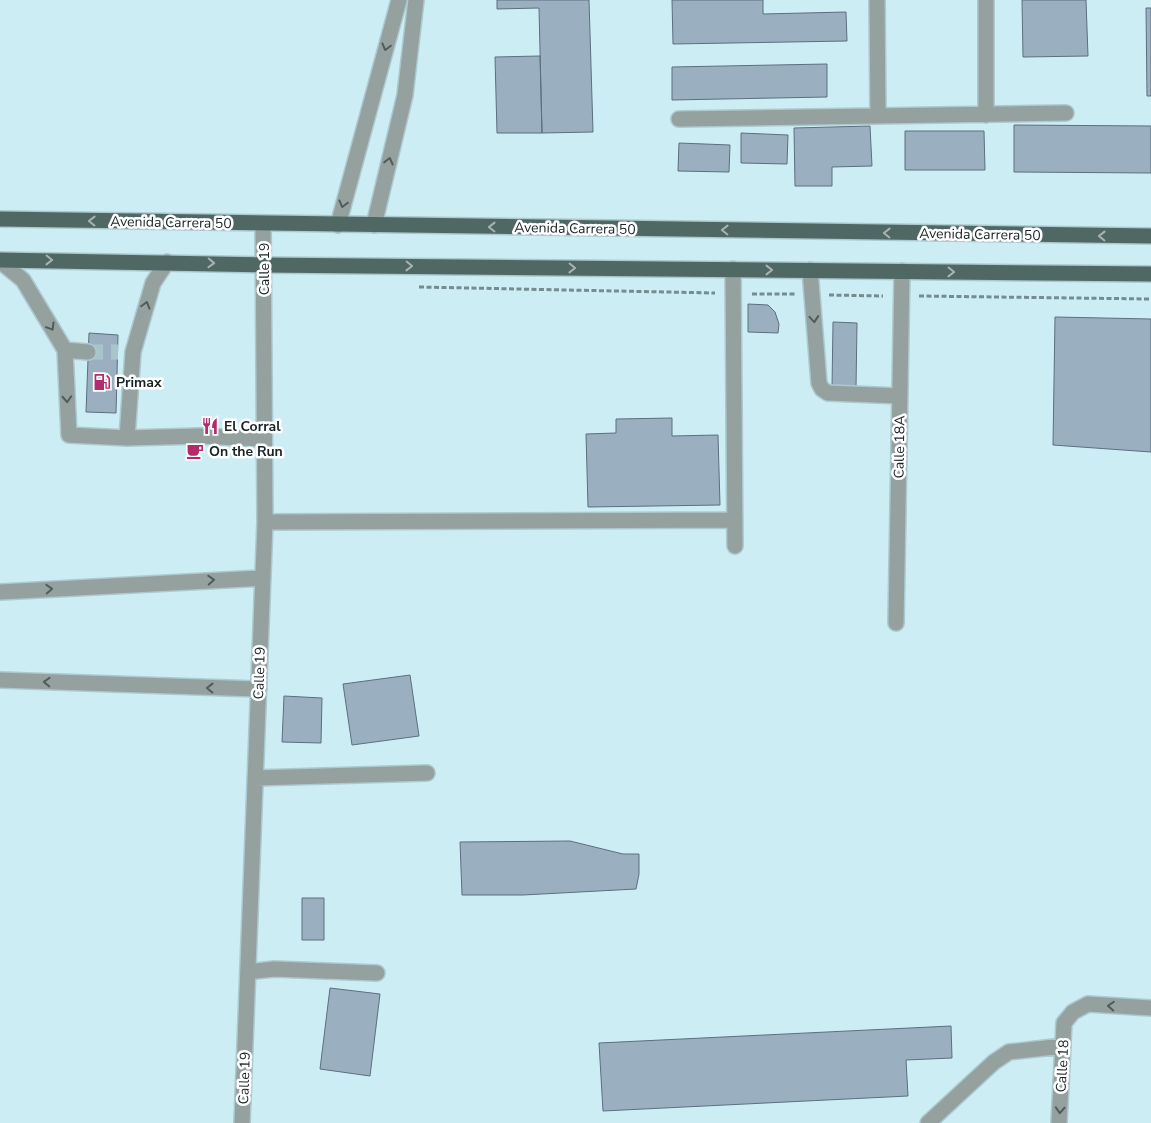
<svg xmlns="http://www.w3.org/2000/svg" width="1151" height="1123" font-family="'Nunito Sans',sans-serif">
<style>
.building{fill:#9ab0c1;stroke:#5b6f7f}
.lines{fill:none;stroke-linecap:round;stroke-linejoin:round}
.minor-tunnel{stroke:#a9c5cb;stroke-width:15;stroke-dasharray:15 8;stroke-linecap:butt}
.minor-casing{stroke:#acc9cf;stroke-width:18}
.major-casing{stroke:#acc9cf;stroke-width:18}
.path{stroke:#748b8f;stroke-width:3;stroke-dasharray:5 2.5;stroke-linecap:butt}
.minor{stroke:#94a19f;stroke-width:15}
.major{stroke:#506864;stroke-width:15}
.oneway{stroke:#4f5c5c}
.oneway2{stroke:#a8b4b2}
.labels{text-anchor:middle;stroke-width:5;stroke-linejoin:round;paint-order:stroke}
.street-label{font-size:14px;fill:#172325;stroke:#fff}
.poi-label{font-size:14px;font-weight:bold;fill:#172325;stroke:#fff;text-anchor:start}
</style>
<rect width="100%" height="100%" fill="#cdedf4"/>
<!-- building -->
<path class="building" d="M497,0H589L593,132L542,133L539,8L497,9Z
M672,0H763V14L846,12L847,41L673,44Z
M1022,0H1086L1088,56L1023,57Z
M1146,8H1151V96H1147Z
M540,56L542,133H497L495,57Z
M827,64V97L672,100V67Z
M1014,125L1151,126V173L1014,172Z
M870,126L872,166L832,167V186H795L794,128Z
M905,131H984L985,170H905Z
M741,133L788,135L787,164L741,163Z
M679,143L730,145L729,172L678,171Z
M748,304L768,305L775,312L779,324L778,333L748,332Z
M1055,317L1151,319V452L1053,445Z
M833,322L857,323L856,388H832Z
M89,333L118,335L116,413L86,412Z
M672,418V436L718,435L720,505L588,507L586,434L616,433V419Z
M410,675L419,736L352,745L343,684Z
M284,696L322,698L321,743L282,742Z
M570,841L623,854H639V874L636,889L523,895H462L460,842Z
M302,898H324V940H302Z
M330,988L380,994L370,1076L320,1069Z
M951,1026L952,1058L906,1060L908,1096L603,1111L599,1043Z"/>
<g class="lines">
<!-- minor-tunnel -->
<path class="minor-tunnel" d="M88,352H118"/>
<!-- minor casing -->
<g class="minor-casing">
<path id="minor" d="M877,0L878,116
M986,115V0
M679,119L1066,113
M338,225L399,0
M374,225L405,95L416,0
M0,261L23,280L65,350L69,435L127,438L199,436L264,439
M733,269L735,546
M810,270L819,383L822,389L828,393L900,396
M65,350L88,352
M127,438L133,352L153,283L167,262
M265,522L735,520
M0,592L263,578
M896,623L902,271
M0,680L259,689
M255,778L427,773
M248,972L274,969L377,973
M242,1123L265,522L263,224
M928,1123L994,1062L1009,1052L1063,1046
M1059,1123L1064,1023L1073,1012L1088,1004L1151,1008"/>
</g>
<!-- major casing -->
<g class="major-casing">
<path id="major" d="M0,219L1151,236
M0,260L264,265L1151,274"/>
</g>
<!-- path -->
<path class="path" d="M419,287L715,293
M752,294H795
M829,295L883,296
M919,296L1151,299"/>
<!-- minor -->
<use href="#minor" class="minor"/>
<!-- major -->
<use href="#major" class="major"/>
</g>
<!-- one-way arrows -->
<defs><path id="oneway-chevron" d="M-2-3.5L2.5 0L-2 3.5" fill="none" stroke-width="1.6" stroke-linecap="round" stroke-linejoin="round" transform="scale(1.25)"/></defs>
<g class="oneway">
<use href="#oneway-chevron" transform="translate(386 47) rotate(105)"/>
<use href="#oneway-chevron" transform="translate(389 161) rotate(-76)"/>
<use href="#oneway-chevron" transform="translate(343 204) rotate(105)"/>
<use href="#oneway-chevron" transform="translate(146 305) rotate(-74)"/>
<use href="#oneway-chevron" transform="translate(814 319) rotate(85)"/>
<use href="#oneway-chevron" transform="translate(51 327) rotate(59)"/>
<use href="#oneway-chevron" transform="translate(67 399) rotate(87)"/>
<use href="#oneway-chevron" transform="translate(211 580) rotate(-3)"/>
<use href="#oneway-chevron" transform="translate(49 589) rotate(-3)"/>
<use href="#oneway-chevron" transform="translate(47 682) rotate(-178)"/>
<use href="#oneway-chevron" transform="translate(210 688) rotate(-179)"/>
<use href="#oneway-chevron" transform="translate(1111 1006) rotate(-176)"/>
<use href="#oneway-chevron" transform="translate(1060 1110) rotate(93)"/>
</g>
<g class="oneway2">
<use href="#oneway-chevron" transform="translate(92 221) rotate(-179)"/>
<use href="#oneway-chevron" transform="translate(492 227) rotate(-179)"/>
<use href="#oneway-chevron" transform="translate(725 230) rotate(-179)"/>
<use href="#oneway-chevron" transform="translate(887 233) rotate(-179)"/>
<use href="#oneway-chevron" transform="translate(1102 236) rotate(-179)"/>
<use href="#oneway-chevron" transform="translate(49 260) rotate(1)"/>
<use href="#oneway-chevron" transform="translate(211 263) rotate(2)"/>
<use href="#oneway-chevron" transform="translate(409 266) rotate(1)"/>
<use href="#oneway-chevron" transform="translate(572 268) rotate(1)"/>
<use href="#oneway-chevron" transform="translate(769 270)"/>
<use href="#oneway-chevron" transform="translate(951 272) rotate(1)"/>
</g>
<!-- icons -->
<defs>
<g id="fuel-bare" transform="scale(1.35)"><path d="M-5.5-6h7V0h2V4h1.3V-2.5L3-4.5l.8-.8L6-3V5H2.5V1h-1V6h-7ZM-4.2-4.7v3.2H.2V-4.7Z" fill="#b32b6c" stroke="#fff" stroke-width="2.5" paint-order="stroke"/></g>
<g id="restaurant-bare" transform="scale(1.35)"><path d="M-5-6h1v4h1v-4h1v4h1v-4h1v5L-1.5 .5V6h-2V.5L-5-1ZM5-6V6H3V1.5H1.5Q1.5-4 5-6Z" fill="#b32b6c" stroke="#fff" stroke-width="2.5" paint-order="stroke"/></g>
<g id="cafe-bare" transform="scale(1.35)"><path d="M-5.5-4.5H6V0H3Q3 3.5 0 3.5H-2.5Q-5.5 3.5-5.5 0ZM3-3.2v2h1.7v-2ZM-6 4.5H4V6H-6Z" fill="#b32b6c" stroke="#fff" stroke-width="2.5" paint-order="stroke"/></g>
</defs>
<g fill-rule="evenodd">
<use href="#fuel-bare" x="102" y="382"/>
<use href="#restaurant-bare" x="210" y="426"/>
<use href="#cafe-bare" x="195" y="451"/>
</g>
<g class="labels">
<!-- street labels -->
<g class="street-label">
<text transform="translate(171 222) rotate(1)" y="5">Avenida Carrera 50</text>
<text transform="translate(575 228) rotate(1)" y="5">Avenida Carrera 50</text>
<text transform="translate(980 234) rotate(1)" y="5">Avenida Carrera 50</text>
<text transform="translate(264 269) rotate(-90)" y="5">Calle 19</text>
<text transform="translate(899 447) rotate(-89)" y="5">Calle 18A</text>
<text transform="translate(259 673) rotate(-88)" y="5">Calle 19</text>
<text transform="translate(1062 1066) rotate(-87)" y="5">Calle 18</text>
<text transform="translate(244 1078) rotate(-88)" y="5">Calle 19</text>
</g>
<!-- poi labels -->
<g class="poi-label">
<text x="116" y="387">Primax</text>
<text x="224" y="431">El Corral</text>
<text x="209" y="456">On the Run</text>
</g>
</g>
</svg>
